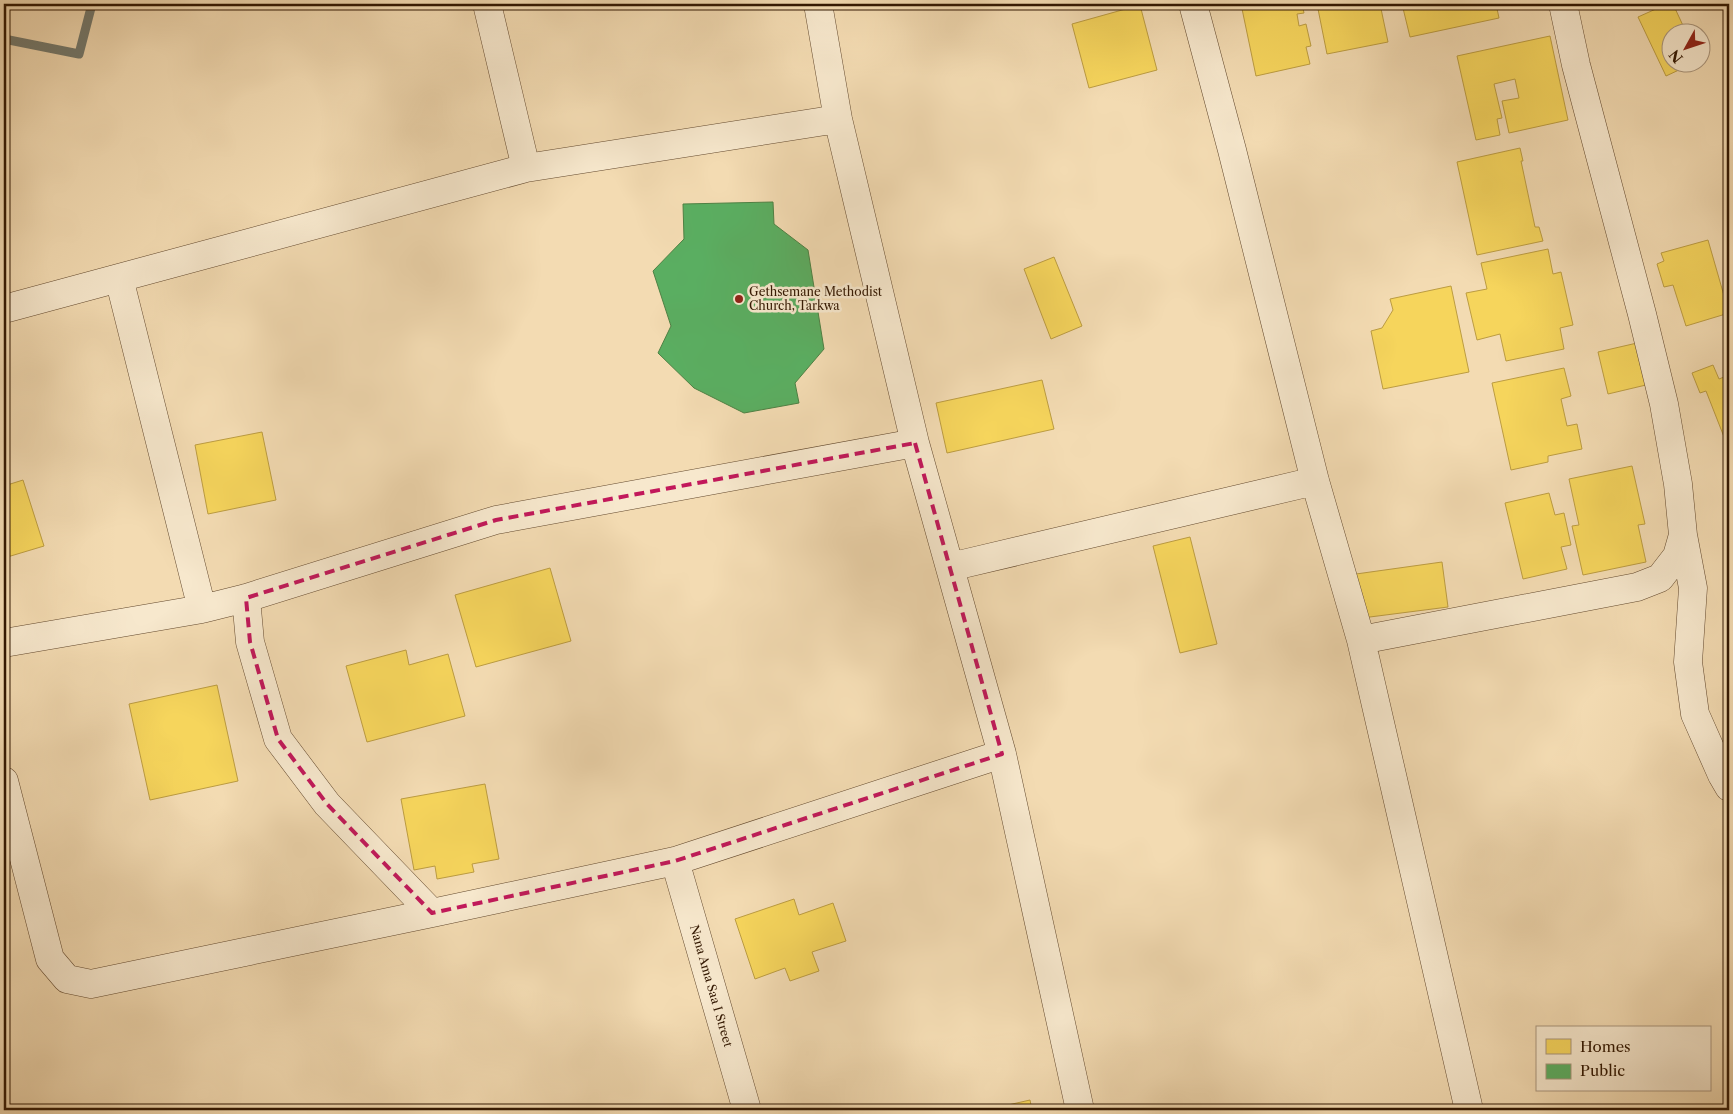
<svg xmlns="http://www.w3.org/2000/svg" width="1733" height="1114" font-family="'Libre Caslon Text',serif">
<style>
.homes{fill:#f6d55c;stroke:#bc9c41}
.public{fill:#5aae61;stroke:#4e8144}
.lines{fill:none;stroke-linecap:round;stroke-linejoin:round}
.stream{stroke:#73796d;stroke-width:9}
.minor-casing{stroke:#63492e;stroke-width:29}
.minor{stroke:#f7e8cd;stroke-width:28}
.marked{fill:none;stroke:#c2185b;stroke-width:4;stroke-dasharray:10 6;stroke-linejoin:round}
.poi-dot{fill:#8f2418;stroke:#f7e8cd;stroke-width:2}
.labels{text-anchor:middle;stroke-width:5;stroke-linejoin:round;paint-order:stroke}
.poi-label{font-size:12px;fill:#331802;stroke:#f7e8cd;text-anchor:start}
.street-label{font-size:12px;fill:#331802;stroke:#f7e8cd}
</style>
<rect width="100%" height="100%" fill="#f3dbb2"/>
<filter id="stains"><feTurbulence type="fractalNoise" baseFrequency=".004" numOctaves="4"/><feColorMatrix values="0 0 0 0 .2 0 0 0 0 .09 0 0 0 0 .02 0 0 0 .5 -.17"/></filter>
<radialGradient id="worn" r=".72"><stop offset=".6" stop-color="#630" stop-opacity="0"/><stop offset="1" stop-color="#630" stop-opacity=".3"/></radialGradient>
<!-- homes -->
<path class="homes" d="M1241,4H1302L1304,13L1297,14L1299,26L1306,24L1311,46L1306,47L1310,64L1256,76Z
M1317,4H1380L1388,42L1327,54Z
M1402,4H1496L1499,18L1410,37Z
M1667,4H1673L1686,32H1670V62H1696L1666,76L1638,17Z
M1140,5L1157,70L1089,88L1072,24Z
M1550,36L1568,120L1509,133L1502,101L1519,98L1515,79L1494,84L1502,118L1497,119L1500,135L1476,140L1457,56Z
M1520,148L1523,161H1521L1535,227H1539L1543,241L1477,255L1457,162Z
M1708,240L1729,313L1686,326L1673,285L1664,287L1657,264L1664,261L1661,253Z
M1548,249L1553,274L1561,272L1573,325L1560,328L1564,349L1506,361L1500,334L1477,340L1466,293L1487,289L1481,263Z
M1054,257L1082,326L1051,339L1024,269Z
M1451,286L1469,372L1383,389L1371,331L1382,328L1393,310L1390,299Z
M1637,343L1646,385L1608,394L1598,352Z
M1713,365L1719,379L1729,375V441L1726,442L1706,391L1700,393L1692,373Z
M1564,368L1571,396L1561,399L1567,426L1577,424L1582,449L1548,456V462L1511,470L1492,383Z
M1042,380L1054,429L947,453L936,403Z
M262,432L276,500L208,514L195,445Z
M1632,466L1645,524L1638,525L1646,562L1583,575L1572,526L1579,525L1569,479Z
M23,480L44,546L4,558V486Z
M1549,493L1555,515L1564,513L1571,545L1561,547L1567,569L1523,579L1505,503Z
M1190,537L1217,644L1180,653L1153,546Z
M1442,562L1448,607L1362,618L1356,574Z
M550,568L571,641L476,667L455,595Z
M406,650L409,665L448,654L465,716L367,742L346,666Z
M217,685L238,781L150,800L129,704Z
M485,784L499,859L472,864L474,872L437,879L435,866L414,870L401,799Z
M794,899L799,915L833,903L846,941L812,952L819,971L790,981L785,968L755,979L735,919Z
M1030,1100L1032,1110H986Z"/>
<!-- public -->
<path class="public" d="M773,202L774,224L808,250L824,349L795,383L799,403L744,413L694,388L658,353L671,326L653,271L684,239L683,204Z"/>
<g class="lines">
<!-- stream -->
<path class="stream" d="M4,39L79,54L92,4"/>
<!-- minor casing -->
<g class="minor-casing">
<path id="minor" d="M487,4L526,168
M818,4L838,119L915,443L1002,754L1080,1110
M1193,4L1232,150L1315,481L1361,640L1469,1110
M119,278L202,609
M4,309L526,168L838,119
M1683,535L1693,588L1688,662L1695,714L1722,775L1729,787
M950,567L1315,481
M246,598L250,642L278,739L327,804L432,913
M1361,640L1637,587L1660,578L1677,556L1683,535L1678,484L1664,404L1642,314L1576,65L1563,4
M4,643L202,609L246,598L496,520L915,443
M4,781L50,959L67,979L91,984L432,913L675,861L1002,754
M675,861L747,1110"/>
</g>
<!-- minor -->
<use href="#minor" class="minor"/>
</g>
<!-- marked area -->
<path class="marked" d="M915,443L1002,754L675,861L432,913L327,804L278,739L250,642L246,598L496,520Z"/>
<!-- markers -->
<circle class="poi-dot" cx="739" cy="299" r="5"/>
<g class="labels">
<!-- poi labels -->
<g class="poi-label">
<text x="749" y="296">Gethsemane Methodist<tspan x="749" dy="14">Church, Tarkwa</tspan></text>
</g>
<!-- street labels -->
<g class="street-label">
<text transform="translate(711 986) rotate(74)" y="4">Nana Ama Saa I Street</text>
</g>
</g>
<!-- margin -->
<rect width="1733" height="1114" fill="none" stroke="#f3dbb2" stroke-width="20"/>
<rect x="5" y="5" width="1723" height="1104" fill="none" stroke="#331802" stroke-width="2.5"/>
<rect x="10" y="10" width="1713" height="1094" fill="none" stroke="#331802"/>
<!-- legend -->
<rect x="1536" y="1026" width="175" height="65" fill="#f7e8cd" stroke="#a9957c"/>
<rect x="1546" y="1039" width="25" height="15" fill="#f6d55c" stroke="#a9957c"/>
<text x="1580" y="1052" font-size="15" fill="#331802">Homes</text>
<rect x="1546" y="1064" width="25" height="15" fill="#5aae61" stroke="#a9957c"/>
<text x="1580" y="1076" font-size="15" fill="#331802">Public</text>
<!-- north arrow -->
<g transform="translate(1686 48) rotate(230)"><circle r="24" fill="#f7e8cd" stroke="#a9957c"/>
<path d="M0-4L9 19L0 12L-9 19Z" fill="#8f2418"/>
<text y="-8" font-size="14" font-weight="bold" text-anchor="middle" fill="#331802">N</text>
</g>
<rect width="100%" height="100%" filter="url(#stains)"/>
<rect width="100%" height="100%" fill="url(#worn)"/>
</svg>
